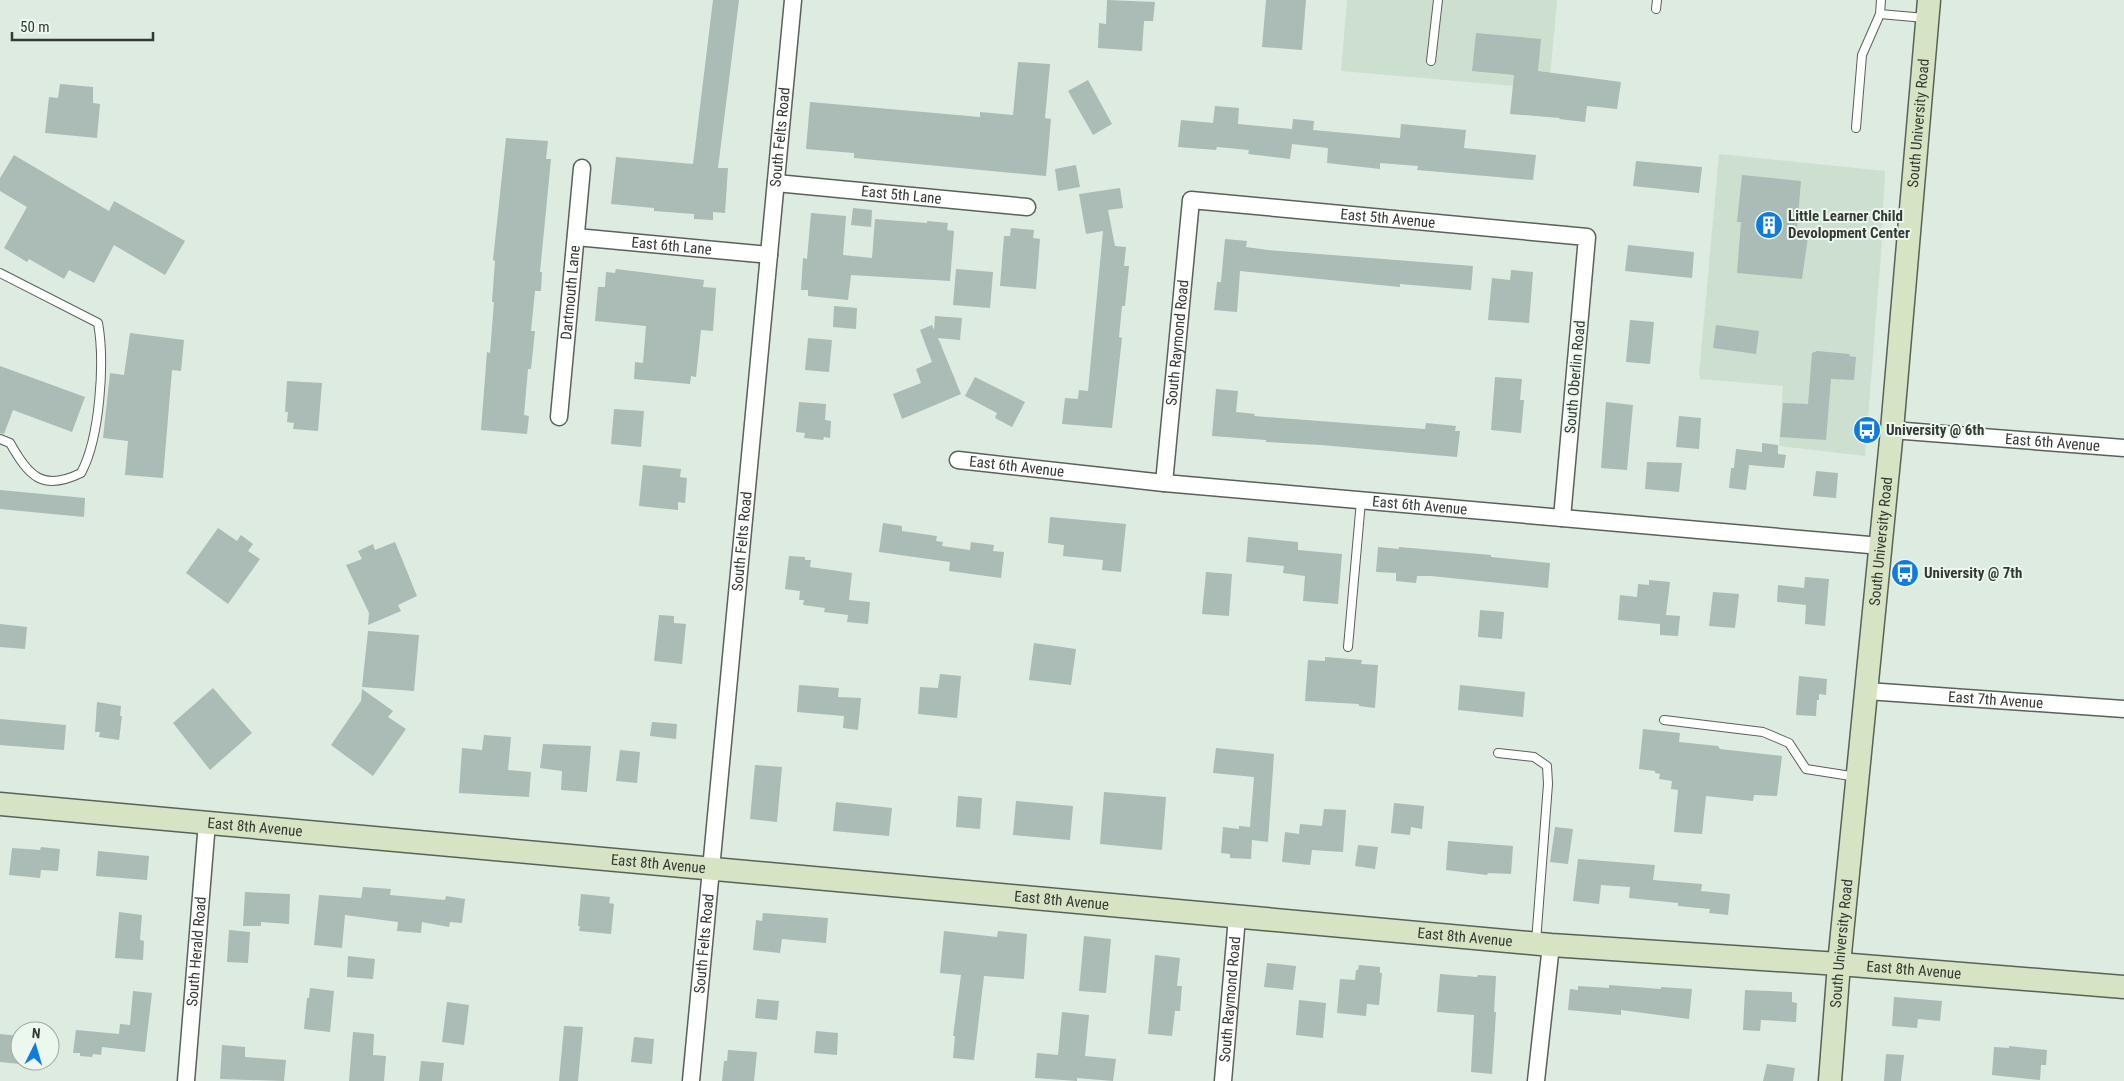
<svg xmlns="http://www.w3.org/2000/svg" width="2124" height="1081" font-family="'Roboto Condensed',sans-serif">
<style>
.built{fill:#cde0d0}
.building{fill:#abbbb5}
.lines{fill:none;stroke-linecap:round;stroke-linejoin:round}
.lane-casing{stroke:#586259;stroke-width:10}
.street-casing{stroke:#586259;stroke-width:19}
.secondary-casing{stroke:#586259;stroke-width:25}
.lane{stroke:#fff;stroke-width:8}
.street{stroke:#fff;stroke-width:16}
.secondary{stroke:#d6e4c4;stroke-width:22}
.labels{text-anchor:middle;stroke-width:4;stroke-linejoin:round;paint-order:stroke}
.street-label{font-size:15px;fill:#343935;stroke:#ecf8ee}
.poi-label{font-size:15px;font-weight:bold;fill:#343935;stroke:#ecf8ee;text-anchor:start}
</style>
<rect width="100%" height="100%" fill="#deebe0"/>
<!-- built -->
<path class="built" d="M1347,0H1557L1549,89L1341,71Z
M1719,154L1885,171L1881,254L1865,456L1779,446L1783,386L1700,379L1699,374Z"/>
<!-- building -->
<path class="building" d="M713,0H739L718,168H728L725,213L713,212V220L694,219V214L654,211V208L611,204L616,157L693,164Z
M1107,0L1155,2L1153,21H1144L1142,51L1098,48L1099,23L1106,24Z
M1266,0H1306L1302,50L1262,47Z
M1476,33L1541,39L1538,71L1621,82L1617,109L1587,106L1585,122L1559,119L1560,118L1510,114L1514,75L1472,71Z
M1018,62L1050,64L1045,118L1051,119L1046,176L854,158V153L806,149L810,102L980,117V112L1013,115Z
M1088,80L1112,124L1093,135L1068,91Z
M60,84L93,87V103L100,104L97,138L45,133L49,97L58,98Z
M1215,106L1239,108L1238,124L1292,129L1293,119L1314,121L1313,130L1400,138L1401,124L1466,130L1464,148L1536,155L1533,180L1417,170L1418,166L1380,163V169L1327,163L1328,148L1292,144L1290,159L1248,154L1249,150L1217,147L1216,150L1178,147L1181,120L1213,123Z
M506,138L548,141L546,159H551L540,272H542L541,291H535L531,331H535L531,369H528L524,415L529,416L527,434L481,430L487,352L490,353L494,302H492L495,261L493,260Z
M14,155L109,211L114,201L185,241L165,275L114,245L94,283L69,270L64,279L29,259L27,262L4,248L27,207L0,191V178Z
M1636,161L1702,167L1699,193L1633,186Z
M1076,165L1080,187L1058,191L1055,169Z
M1742,175L1801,181L1797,228L1809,230L1802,279L1737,273L1741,222H1737Z
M1120,188L1123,208L1108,210L1115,246L1126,247L1124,266H1129L1125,306H1122L1119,337L1122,338L1112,428L1062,424L1065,398L1078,399L1079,390L1088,391L1103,231L1086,234L1079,194Z
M853,208L872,210L871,227L851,225Z
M811,213L846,216L843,255L872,258L875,219L927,223V221L948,223L947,230L954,231L950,281L851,275L848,300L808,296V290H801L803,258L807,259Z
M1011,228L1034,230L1033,238L1040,239L1036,289L1000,286L1004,236H1010Z
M1225,239L1247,241L1246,247L1268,250L1473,266L1471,290L1400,284V287L1240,271L1237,312L1214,310L1217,282H1221Z
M1628,245L1694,252L1692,278L1625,271Z
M616,269L704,280L703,287L716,288L713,331L701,330L696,377L691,376L690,384L634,379L635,362L643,363L646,326L595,321L598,287H605L606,272L615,273Z
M956,269L993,272L990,308L953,305Z
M1511,270L1533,272L1529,323L1488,320L1492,278L1510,280Z
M834,306L857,308L856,329L833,327Z
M935,316L962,318L960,340L938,338L961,394L902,419L893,394L921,383L916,369L932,362L920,330L932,325L934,330Z
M1630,320L1654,322L1650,364L1626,362Z
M1716,325L1759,331L1756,354L1713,348Z
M130,333L184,340L181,371L172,370L163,478L125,475L128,441L103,438L110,373L124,375Z
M808,338L832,340L829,372L805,370Z
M1817,351L1850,354L1849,356L1856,357L1854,380L1831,379L1826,440L1780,437L1783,403L1808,404L1812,353Z
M0,366L85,397L72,432L13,410L4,434L0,433Z
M975,377L1025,402L1012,427L995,418L997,413L965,396Z
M1495,377L1522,379L1520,400H1524L1521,433L1491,430Z
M287,381L322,383L318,431L293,429L294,423L287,422L288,412H285Z
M1216,389L1238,391L1236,412L1255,414L1254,416L1411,428L1425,429L1426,423L1456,426L1455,431H1460L1457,457L1321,445L1266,442V440L1212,436Z
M799,402L826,404L825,420L831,421L830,438L824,437L823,440L804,438L805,433L796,432Z
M1606,402L1633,405L1627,470L1601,468Z
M614,409L644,411L641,447L611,444Z
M1679,416L1701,418L1699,449L1676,447Z
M1762,443L1778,445V454L1786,455L1784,468L1749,465L1746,490L1729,488L1731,468H1734L1736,449L1762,452Z
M1647,462L1682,463L1679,492L1645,489Z
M643,465L681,469L680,477L687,478L685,503L678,502V510L639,506Z
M1816,471L1838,473L1836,498L1813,496Z
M0,490L85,498L84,517L0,509Z
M1050,517L1126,524L1121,572L1102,570L1103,560L1063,556L1064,545L1048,543Z
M883,523L902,526V531L937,536L936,541L943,542L942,546L970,550L971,542L994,545L993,551L1004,552L1001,578L949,571L950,562L879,552Z
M218,528L237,541L241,535L253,544L248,551L260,559L228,604L186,573Z
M1248,537L1298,542V550L1342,554L1338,604L1303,601L1305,576L1283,573L1284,566L1246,562Z
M395,542L417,596L398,605L401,611L368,625L369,613L346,565L362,559L358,551L373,544L375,550Z
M1378,547L1399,549V547L1491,555V557L1550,563L1548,588L1431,576H1417L1416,583L1396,581V573L1376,572Z
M789,556L805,557V560H811L810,567L852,573L849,600L870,602L868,624L847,622L848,615L824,612L825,608L803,605L804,600H799L800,591L785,589Z
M1206,572L1232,574L1229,616L1202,614Z
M1805,577L1829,579L1825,626L1805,624L1806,605L1777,602L1778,585L1804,588Z
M1649,580L1670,582L1666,615L1680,616L1678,636L1660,635V624L1618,620L1620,595L1637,597L1638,584L1649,585Z
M1713,592L1739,594L1735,628L1709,626Z
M1480,610L1504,612L1502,639L1478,637Z
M659,615L674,616V623L686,624L682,664L654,661Z
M0,624L27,627L25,649L0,647Z
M368,631L419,635L414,691L362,687Z
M1034,643L1076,649L1071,685L1029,680Z
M1325,657L1362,660L1361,664L1378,665L1375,708L1359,706V704L1305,701L1308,660L1325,661Z
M940,674L961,676L957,718L918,714L920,687L938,688Z
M1799,676L1827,679L1826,695L1819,694V700H1817L1816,716L1796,715Z
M799,685L839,688L838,697L861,698L858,730L843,728L844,716L797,712Z
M1460,685L1525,692L1523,717L1458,710Z
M213,688L252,733L210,770L173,723Z
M362,689L393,711L388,717L406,729L373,776L331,745L361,701Z
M97,702L121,706L120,716H122L119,740L99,737L100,732H95Z
M0,719L66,725L64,750L0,745Z
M652,722L677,724L676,739L650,736Z
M1643,729L1680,733L1679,742L1718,746L1720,749L1782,756L1777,796L1754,795L1753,801L1706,796L1702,834L1674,832L1678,790L1671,789L1672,781L1659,779L1660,774L1655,773V771L1639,769Z
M484,735L511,737L508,770L531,772L529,797L459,793L462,748L482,750Z
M543,744L591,746L587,792L561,790L562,771L540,768Z
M1216,748L1274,754L1268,842L1252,840L1251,859L1230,858V854L1221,853L1223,827L1239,829V826L1250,827L1254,777L1213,773Z
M620,750L640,752L637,783L616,781Z
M755,765L782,767L777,822L750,819Z
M1104,792L1166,797L1162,850L1100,844Z
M958,796L982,798L980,829L956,827Z
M1016,801L1073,806L1070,840L1013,835Z
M836,802L892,808L889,836L833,831Z
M1394,803L1424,806L1422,829L1411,827L1410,835L1391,833Z
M1324,809L1346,810L1343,852L1312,850L1310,865L1282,862L1285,832L1299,834L1300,824L1322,826Z
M1555,827L1573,829L1568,864L1550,862Z
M1448,841L1513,846L1511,874L1488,873L1487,875L1446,870Z
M1358,845L1378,847L1375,869L1355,866Z
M41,847L60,849L58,871L41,870L40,878L9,875L12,848L40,850Z
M98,851L149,856L147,880L96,876Z
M1578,859L1655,865L1653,880L1702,884L1701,891L1730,894L1728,915L1709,913L1710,909L1678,906V903L1629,898L1630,887L1601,885L1599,904L1573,901Z
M363,887L391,889L390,895L445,900L446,896L465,899L462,923L450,922L449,927L422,922L421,933L397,931L398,922L345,915L342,948L314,945L319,895L361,898Z
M245,892L290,894L289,924L261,922V926H243Z
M581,894L610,897L609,903L614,904L611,934L579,931L580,926H578Z
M119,912L142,915L140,940L144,941L143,960L115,958Z
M763,913L828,918L826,943L782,939L780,953L753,950L756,920L762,921Z
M229,930L250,932L248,963L227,962Z
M944,931L997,937L998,931L1027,934L1024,979L984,976L974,1060L953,1058L955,1036H953L961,975L940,973Z
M1084,936L1111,939L1106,993L1079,991Z
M1155,955L1180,958L1177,986H1182L1180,1011H1175L1172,1036L1148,1034Z
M348,956L375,959L373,979L347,977Z
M1267,963L1296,966L1293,990L1264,987Z
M1359,965L1380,967V973H1382L1379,1005L1367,1004L1366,1016L1337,1013L1340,979L1355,980L1356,970H1358Z
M1440,974L1477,977L1478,975L1496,976L1494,1012H1496L1492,1074L1471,1072L1474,1015L1437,1012Z
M1609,985L1661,989V987L1692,989L1689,1019L1621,1010V1015L1568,1010L1570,989L1578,990V986L1609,988Z
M310,988L334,991L330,1032L304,1029L307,998H309Z
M1745,990L1792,992V1002L1797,1003L1796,1022L1761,1020L1760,1031L1743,1030Z
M133,991L152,993L145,1052L102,1047L101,1055L93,1054L92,1057L80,1056V1053H73L76,1030L119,1034L120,1024L130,1025Z
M1894,997L1942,1001L1940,1021L1918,1019L1917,1028L1892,1026Z
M757,999L779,1001L777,1020L755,1018Z
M1299,1000L1326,1003L1323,1038L1296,1035Z
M447,1002L469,1005L464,1045L442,1042Z
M1062,1012L1089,1015L1085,1056L1116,1059L1113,1081L1077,1078V1081L1035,1078L1037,1053L1058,1055Z
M564,1026L583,1027L578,1081H559Z
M816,1031L838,1033L837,1055L814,1053Z
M353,1032L374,1034L373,1055L386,1056L384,1081H349Z
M0,1034L20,1036V1064L0,1062Z
M634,1037L654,1039L652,1064L631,1062Z
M222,1045L245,1047V1057L286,1060L284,1081L220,1079Z
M2009,1046L2047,1050L2046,1065H2041L2040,1080L1992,1075L1994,1047L2009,1048Z
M728,1050L757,1052L754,1081H722L724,1061H727Z
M1886,1054L1904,1055L1901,1081H1884Z
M421,1061L444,1063L442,1081H419Z
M1767,1064L1795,1068L1793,1081H1763Z"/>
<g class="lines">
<!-- lane casing -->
<g class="lane-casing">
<path id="lane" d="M1656,9L1657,0
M1880,14L1925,18
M1431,61L1438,0
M1856,128L1862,55L1880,14L1881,0
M0,273L98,323C105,362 100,438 81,473C42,492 29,476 10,443L0,439
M1348,647L1361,501
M1664,720L1763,732L1789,743L1806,769L1857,777
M1498,753L1534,757L1547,766L1548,784L1536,942"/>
</g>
<!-- street casing -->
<g class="street-casing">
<g id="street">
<path id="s1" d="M776,183L1027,207"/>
<path id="s2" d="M576,237L769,255"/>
<path id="s3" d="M559,417L582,168"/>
<path id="s4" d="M1892,430L2124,448"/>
<path id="s5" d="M958,460L1164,483L1881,546"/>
<path id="s6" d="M1164,483L1191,200L1587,237L1562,518"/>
<path id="s7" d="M1867,691L2124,709"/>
<path id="s8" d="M186,1081L207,822"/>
<path id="s9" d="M691,1081L793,0"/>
<path id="s10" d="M1223,1081L1237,917"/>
<path d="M1536,1081L1551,945"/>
</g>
</g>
<!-- secondary casing -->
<g class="secondary-casing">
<g id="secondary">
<path id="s11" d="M0,804L1551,945L1839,964L2124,987"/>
<path id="s12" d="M1830,1081L1839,964L1892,430L1929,0"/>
</g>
</g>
<!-- lane -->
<use href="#lane" class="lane"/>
<!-- street -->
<use href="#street" class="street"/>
<!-- secondary -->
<use href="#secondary" class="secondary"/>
</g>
<!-- icons -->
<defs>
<g id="building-disc" transform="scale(1.4375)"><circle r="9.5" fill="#0c7be3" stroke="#ecf8ee"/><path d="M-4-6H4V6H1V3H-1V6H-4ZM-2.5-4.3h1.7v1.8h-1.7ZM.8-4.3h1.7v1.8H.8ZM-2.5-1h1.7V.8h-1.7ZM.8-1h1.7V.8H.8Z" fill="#fff"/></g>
<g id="bus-disc" transform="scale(1.4375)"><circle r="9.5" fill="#0c7be3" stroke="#ecf8ee"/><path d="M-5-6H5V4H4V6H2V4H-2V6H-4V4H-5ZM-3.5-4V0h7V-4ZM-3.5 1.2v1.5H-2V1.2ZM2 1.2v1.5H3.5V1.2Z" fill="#fff"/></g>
</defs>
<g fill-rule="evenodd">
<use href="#building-disc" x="1769" y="225"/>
<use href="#bus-disc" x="1867" y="430"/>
<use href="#bus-disc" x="1905" y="573"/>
</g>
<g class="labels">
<!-- street labels -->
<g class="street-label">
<text dy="5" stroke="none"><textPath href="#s12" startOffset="962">South University Road</textPath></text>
<text dy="5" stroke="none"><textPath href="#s9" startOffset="948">South Felts Road</textPath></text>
<text dy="5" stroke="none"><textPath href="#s1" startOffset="126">East 5th Lane</textPath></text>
<text dy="5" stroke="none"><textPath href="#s6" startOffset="482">East 5th Avenue</textPath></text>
<text dy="5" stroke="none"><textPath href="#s2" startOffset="96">East 6th Lane</textPath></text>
<text dy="5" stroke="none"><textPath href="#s3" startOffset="125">Dartmouth Lane</textPath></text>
<text dy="5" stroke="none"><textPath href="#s6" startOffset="141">South Raymond Road</textPath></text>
<text transform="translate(1575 377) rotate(-85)" y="5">South Oberlin Road</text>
<text dy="5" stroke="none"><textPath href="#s4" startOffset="161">East 6th Avenue</textPath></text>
<text dy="5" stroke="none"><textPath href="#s5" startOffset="59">East 6th Avenue</textPath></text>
<text dy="5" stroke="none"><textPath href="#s5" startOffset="464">East 6th Avenue</textPath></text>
<text dy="5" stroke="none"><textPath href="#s9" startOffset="542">South Felts Road</textPath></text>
<text dy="5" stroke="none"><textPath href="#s12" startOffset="542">South University Road</textPath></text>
<text dy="5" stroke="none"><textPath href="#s7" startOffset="129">East 7th Avenue</textPath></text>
<text dy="5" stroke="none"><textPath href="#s11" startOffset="256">East 8th Avenue</textPath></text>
<text dy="5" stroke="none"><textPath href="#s11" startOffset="661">East 8th Avenue</textPath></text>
<text dy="5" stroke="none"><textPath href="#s11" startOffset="1066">East 8th Avenue</textPath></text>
<text dy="5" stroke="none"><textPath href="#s11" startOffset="1471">East 8th Avenue</textPath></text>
<text dy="5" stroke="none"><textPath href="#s9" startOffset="138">South Felts Road</textPath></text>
<text dy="5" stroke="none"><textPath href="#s12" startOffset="138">South University Road</textPath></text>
<text dy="5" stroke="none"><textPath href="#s8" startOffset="130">South Herald Road</textPath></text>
<text dy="5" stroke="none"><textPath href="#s11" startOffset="1921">East 8th Avenue</textPath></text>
<text dy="5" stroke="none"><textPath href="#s10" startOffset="82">South Raymond Road</textPath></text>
</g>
<!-- poi labels -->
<g class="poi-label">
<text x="1788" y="221">Little Learner Child<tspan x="1788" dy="17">Devolopment Center</tspan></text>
<text x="1886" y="435">University @ 6th</text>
<text x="1924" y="578">University @ 7th</text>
</g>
</g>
<!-- north arrow -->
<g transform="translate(35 1046) rotate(5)"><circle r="24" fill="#ecf8ee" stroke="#a2aca4"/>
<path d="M0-4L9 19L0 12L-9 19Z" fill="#0c7be3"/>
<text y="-8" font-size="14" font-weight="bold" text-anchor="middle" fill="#343935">N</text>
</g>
<!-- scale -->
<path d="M12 32v8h141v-8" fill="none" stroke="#343935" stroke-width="2.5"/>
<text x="20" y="32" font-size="15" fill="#343935" stroke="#ecf8ee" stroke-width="4" paint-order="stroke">50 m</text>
</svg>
